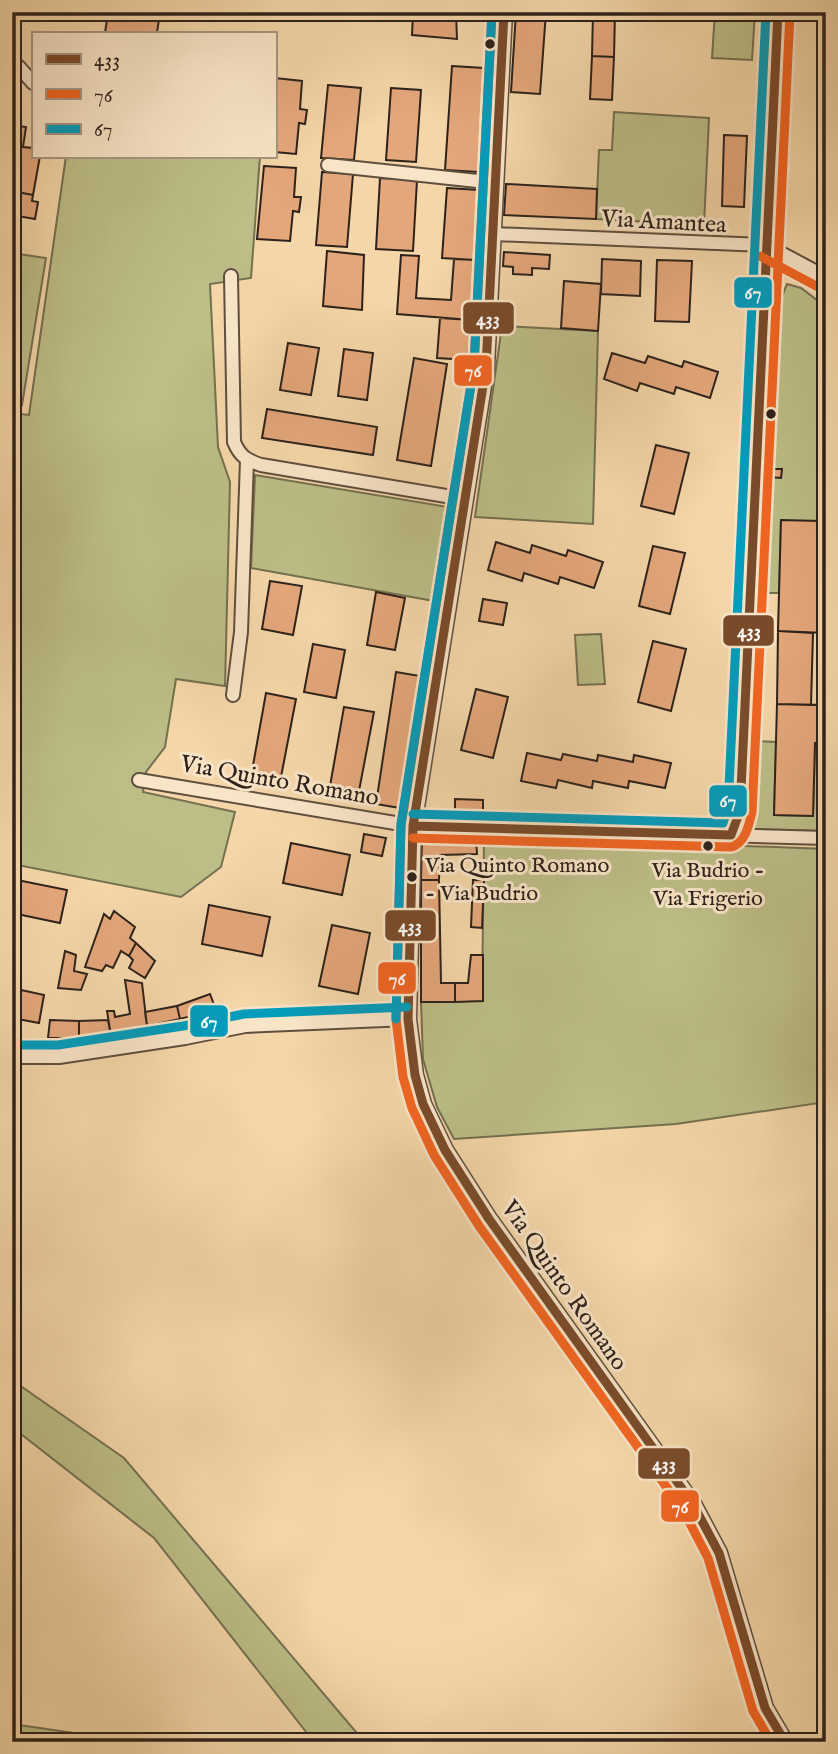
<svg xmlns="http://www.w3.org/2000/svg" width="838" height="1754" font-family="'IM FELL English',serif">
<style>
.green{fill:#bcbd87;stroke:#747051;stroke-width:2}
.building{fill:#e4a77b;stroke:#2d221b;stroke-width:2}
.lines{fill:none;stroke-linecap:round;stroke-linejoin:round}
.minor-casing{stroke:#5f4f3e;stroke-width:16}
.tertiary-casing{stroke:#5f4f3e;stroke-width:19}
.minor{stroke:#f8e4c7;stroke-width:12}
.tertiary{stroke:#f8e4c7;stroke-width:16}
.bus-1-casing{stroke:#f8e4c7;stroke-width:14}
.bus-2-casing{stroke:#f8e4c7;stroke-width:14}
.bus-3-casing{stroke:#f8e4c7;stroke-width:14}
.bus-1{stroke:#7a4b2a;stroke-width:9}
.bus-2{stroke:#f26522;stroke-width:9}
.bus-3{stroke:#049cbc;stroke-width:9}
.bus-dot{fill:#2d221b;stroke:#f8e4c7;stroke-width:2.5}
.labels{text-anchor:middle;stroke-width:6;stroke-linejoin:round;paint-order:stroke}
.bus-label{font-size:22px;fill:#2d221b;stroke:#f8e4c7;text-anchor:start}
.street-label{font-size:24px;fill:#2d221b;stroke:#f8e4c7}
.line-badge{stroke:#f8e4c7;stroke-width:2.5}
.badge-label{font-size:19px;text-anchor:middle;font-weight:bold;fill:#fff}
</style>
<rect width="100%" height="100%" fill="#f4d6a9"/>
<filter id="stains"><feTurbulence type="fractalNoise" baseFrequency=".00286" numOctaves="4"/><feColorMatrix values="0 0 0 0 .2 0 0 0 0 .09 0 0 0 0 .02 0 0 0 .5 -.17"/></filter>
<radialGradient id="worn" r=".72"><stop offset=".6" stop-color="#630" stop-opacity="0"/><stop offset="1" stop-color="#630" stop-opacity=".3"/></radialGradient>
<!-- green -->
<path class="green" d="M715,12H755L752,60L712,58Z
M614,112L709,118L704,225L596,219L599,150H612Z
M66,156H260L251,278L210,284L218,447L230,482L225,686L176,679L165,747L146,772L143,792L235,812L221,867L181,897L12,864V413L29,415Z
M12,253L46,258L22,405L12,403Z
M787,284L801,288L826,307V593L818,592L781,520L779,593H764L777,308Z
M502,326L598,331L593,524L475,517Z
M255,475L448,507L434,601L251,568Z
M601,634L605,684L578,685L575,635Z
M754,741L776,742L774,815L813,816L815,743H826V831L752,829Z
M484,836L826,849V1102L676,1124L454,1139L437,1107L423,1059L421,1002L482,1000Z
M12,1380L124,1458L356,1732L360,1742H314L154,1538L12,1427Z
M12,1724L136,1742H12Z"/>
<!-- building -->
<path class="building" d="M108,12H160L157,33H105Z
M413,12H456L457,39L412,35Z
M516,12H546L540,94L511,92Z
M593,12L615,13L614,57L592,56Z
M592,56L614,57L612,100L590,99Z
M452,66L484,68L478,172L445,170Z
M275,78L302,81L300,109L307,110L305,124L299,123L296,154L275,152Z
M328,85L361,88L354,160L321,158Z
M391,88L421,90L416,162L386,160Z
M12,125L26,127L23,147L33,148V156H40L33,195L12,191Z
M724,135L747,136L744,207L722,206Z
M264,166L296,168L294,197H301L299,212L293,211L290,241L257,239Z
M322,172L353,174L347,247L316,245Z
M380,178L417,180L413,251L376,249Z
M506,184L597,189L596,219L504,215Z
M447,188L479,190L475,260L442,258Z
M12,191L33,195L32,201L38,202L35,219L12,215Z
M327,251L364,255L362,310L323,306Z
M504,252L550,255L549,269L532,268V275L513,274V267L503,266Z
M401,255L419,256L416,298L451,300L454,259L475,260L471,320L397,314Z
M602,259L641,261L640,296L601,294Z
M657,260L692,261L689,322L655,321Z
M564,281L601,284L598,331L561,328Z
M440,318L471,320L468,360L437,358Z
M288,343L319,348L311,395L280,390Z
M344,349L373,353L367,400L338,396Z
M612,353L645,363L648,356L682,367L684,361L718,372L710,398L676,387L674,394L640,383L637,391L604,379Z
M414,358L447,364L431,466L397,460Z
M267,409L377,427L373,455L262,438Z
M656,445L689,453L674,514L641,506Z
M770,469H782L781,478L770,477Z
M781,520L820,521L818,592L826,593V633L778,631Z
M496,542L530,553L532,545L566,556L568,550L603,562L594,588L560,577L558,584L524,573L522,581L488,570Z
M653,546L685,553L670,614L639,606Z
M270,581L302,586L293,635L262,629Z
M376,592L405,598L395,650L367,645Z
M483,599L507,603L503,625L479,621Z
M778,631L813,633L811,705L777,704Z
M653,641L686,649L671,711L638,702Z
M313,644L345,650L336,698L304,692Z
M396,672L420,676L400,808L376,804Z
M476,689L508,697L493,758L461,750Z
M266,693L296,699L281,777L252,771Z
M777,704L826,705V743H815L813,816L774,815Z
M344,707L374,712L359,791L330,786Z
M527,753L561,760L563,754L597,761L598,755L633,762L634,755L671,763L665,788L629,781L628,788L593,781L592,788L558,780L556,788L521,781Z
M455,799L483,800V813L455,812Z
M364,834L386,838L382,856L361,852Z
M422,838H476L477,854L440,855L439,880H421Z
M291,843L350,855L342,895L283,883Z
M12,879L67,890L60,923L12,913Z
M421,880H439L441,983H455V1002H421Z
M473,880H484L482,928L471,927Z
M209,905L270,917L262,956L202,944Z
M114,911L135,927L130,938L136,943L129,956L121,951L113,968L106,965L102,971L85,967L104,914L110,919Z
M332,925L370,933L358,994L319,986Z
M136,943L155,961L145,978L129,968L133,960L129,956Z
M65,951L76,955L74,971L87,974L81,990L58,988Z
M471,955H483V1001L455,1002V983H468Z
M125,980L142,983L147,1026L111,1036L107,1011H114L115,1017L130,1014Z
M12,988L44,995L39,1023L12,1018Z
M210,994L216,1010L180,1019L177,1006Z
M177,1006L180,1019L147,1026L145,1012Z
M50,1020L79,1021V1038H48Z
M108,1020L111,1036L79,1038V1021Z"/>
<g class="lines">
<!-- minor casing -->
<g class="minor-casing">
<path id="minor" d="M12,66L19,67L33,83
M328,165L496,183
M493,234L766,245L826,277
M231,276L234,442C240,456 246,460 261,465L464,499
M233,695L241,632L247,460
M139,780L413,826L826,838
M731,835L740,811L778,12
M12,1057H59L185,1038L245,1026L408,1019"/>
</g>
<!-- tertiary casing -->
<g class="tertiary-casing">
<path id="tertiary" d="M504,12L486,367L413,826L408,1019L415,1075L423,1104L445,1150L489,1219L693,1504L719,1553L765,1708L785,1742"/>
</g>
<!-- minor -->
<use href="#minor" class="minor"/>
<!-- tertiary -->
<use href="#tertiary" class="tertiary"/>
<!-- bus-1 casing -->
<g class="bus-1-casing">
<path id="bus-1" d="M504,12L486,367L413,826L408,1019L415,1075L423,1104L445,1150L489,1219L693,1504L719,1553L765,1708L785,1742
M413,826L731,835
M731,835L740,811L778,12"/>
</g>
<!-- bus-2 casing -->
<g class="bus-2-casing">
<path id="bus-2" d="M492,12L474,366L401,826L396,1019L403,1077L412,1108L434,1155L479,1226L683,1510L708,1558L753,1711L771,1742
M760,256L820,288
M413,838L731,847C745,844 749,825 752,812L790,13"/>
</g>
<!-- bus-3 casing -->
<g class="bus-3-casing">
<path id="bus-3" d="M413,814L723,823L728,808L766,12
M396,1019L401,824L474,366L492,12
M12,1045H58L183,1026L244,1014L407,1007"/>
</g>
<!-- bus-1 -->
<use href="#bus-1" class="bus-1"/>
<!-- bus-2 -->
<use href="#bus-2" class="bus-2"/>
<!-- bus-3 -->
<use href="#bus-3" class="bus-3"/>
</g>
<!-- markers -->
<g class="bus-dot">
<circle cx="490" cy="44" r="6"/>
<circle cx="771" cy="414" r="6"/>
<circle cx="708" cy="846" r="6"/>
<circle cx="412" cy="877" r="6"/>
</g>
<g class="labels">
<!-- bus labels -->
<g class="bus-label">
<text x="425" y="872">Via Quinto Romano<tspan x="425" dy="28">- Via Budrio</tspan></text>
<text x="708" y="877" text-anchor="middle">Via Budrio -<tspan x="708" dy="28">Via Frigerio</tspan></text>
</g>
<!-- street labels -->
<g class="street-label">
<text transform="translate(664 221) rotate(3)" y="8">Via Amantea</text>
<text transform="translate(280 780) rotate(10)" y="8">Via Quinto Romano</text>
<text transform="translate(565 1285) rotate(55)" y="8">Via Quinto Romano</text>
</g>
</g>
<g class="line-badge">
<rect x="733" y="276" width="40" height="33" rx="7" fill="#049cbc"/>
<rect x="462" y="301" width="53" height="34" rx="7" fill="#7a4b2a"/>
<rect x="453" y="354" width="40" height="33" rx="7" fill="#f26522"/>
<rect x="722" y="614" width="53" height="33" rx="7" fill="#7a4b2a"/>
<rect x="708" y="784" width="40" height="34" rx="7" fill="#049cbc"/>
<rect x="384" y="909" width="53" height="33" rx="7" fill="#7a4b2a"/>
<rect x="377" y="961" width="40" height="34" rx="7" fill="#f26522"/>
<rect x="189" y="1004" width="40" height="34" rx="7" fill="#049cbc"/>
<rect x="637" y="1447" width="54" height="33" rx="7" fill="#7a4b2a"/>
<rect x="660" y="1489" width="40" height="34" rx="7" fill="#f26522"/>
</g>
<g class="badge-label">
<text x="753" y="299">67</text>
<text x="488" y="325">433</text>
<text x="473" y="377">76</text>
<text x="749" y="637">433</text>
<text x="728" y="807">67</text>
<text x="410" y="932">433</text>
<text x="397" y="985">76</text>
<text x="209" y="1028">67</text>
<text x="664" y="1470">433</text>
<text x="680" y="1513">76</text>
</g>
<!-- margin -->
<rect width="838" height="1754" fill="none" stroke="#f4d6a9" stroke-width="42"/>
<rect x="14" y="14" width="810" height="1726" fill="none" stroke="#2d221b" stroke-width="3.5"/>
<rect x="21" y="21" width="796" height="1712" fill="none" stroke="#2d221b" stroke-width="2"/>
<!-- legend -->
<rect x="32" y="32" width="245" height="126" fill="#f8e4c7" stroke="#a79682" stroke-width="2"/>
<rect x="46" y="54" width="35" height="10" fill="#7a4b2a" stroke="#a79682" stroke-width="2"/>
<text x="94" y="66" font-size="21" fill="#2d221b">433</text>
<rect x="46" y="89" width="35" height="10" fill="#f26522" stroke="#a79682" stroke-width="2"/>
<text x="94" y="102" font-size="21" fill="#2d221b">76</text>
<rect x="46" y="124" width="35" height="10" fill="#049cbc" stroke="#a79682" stroke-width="2"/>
<text x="94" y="136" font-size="21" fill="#2d221b">67</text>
<rect width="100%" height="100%" filter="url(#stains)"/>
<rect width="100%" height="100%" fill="url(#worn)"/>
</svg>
